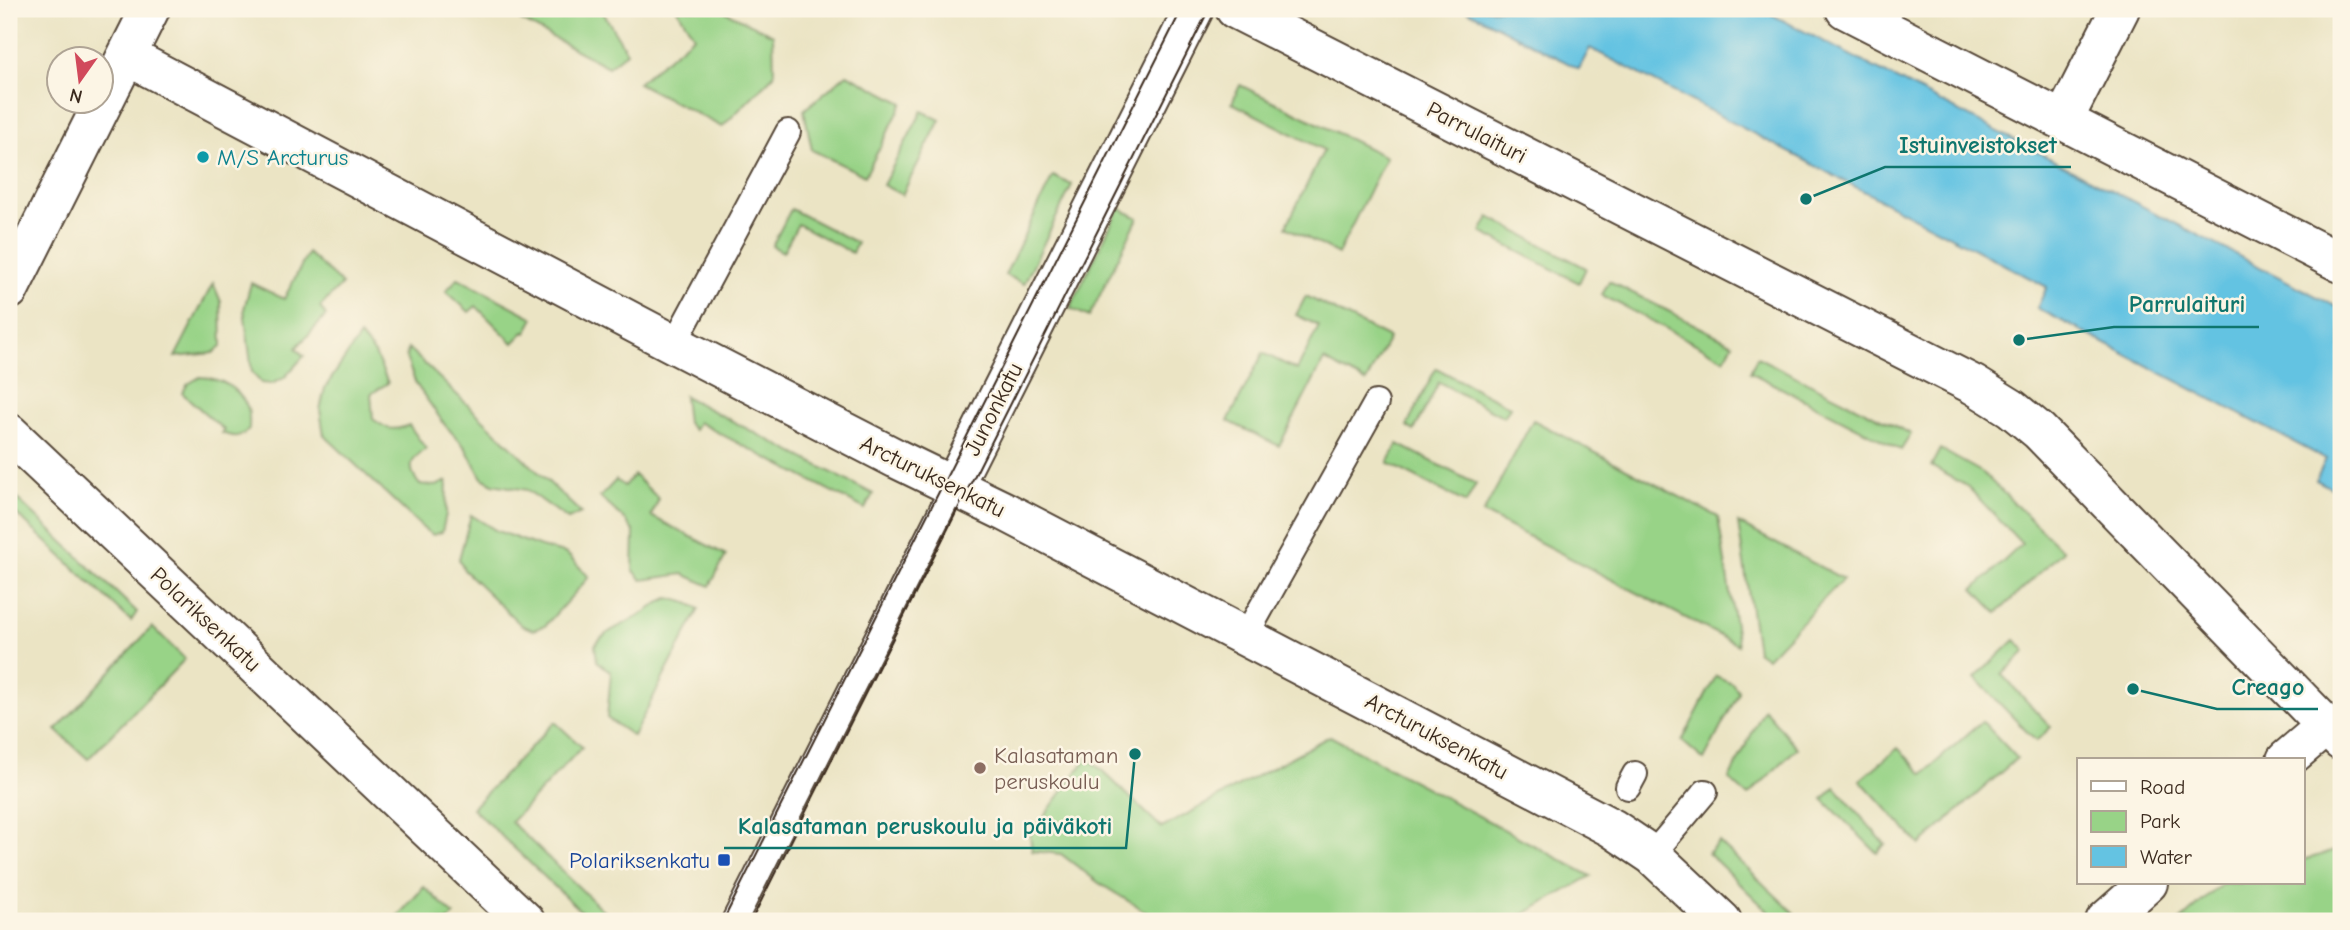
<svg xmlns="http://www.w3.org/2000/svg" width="2350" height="930" font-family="'Comic Neue',sans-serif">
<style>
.green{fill:#98d387;stroke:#6a7e52;stroke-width:2}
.water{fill:#64c3e2;stroke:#507680;stroke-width:2}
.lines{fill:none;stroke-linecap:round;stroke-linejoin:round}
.lane-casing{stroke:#554637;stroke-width:28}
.street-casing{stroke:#554637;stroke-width:42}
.secondary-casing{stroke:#554637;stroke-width:42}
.lane{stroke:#fff;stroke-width:24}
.street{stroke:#fff;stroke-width:38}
.secondary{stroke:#fff;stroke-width:38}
.tram{stroke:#3b2a1e;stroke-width:2}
.culture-dot{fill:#0f9aa8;stroke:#fcf5e5;stroke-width:2.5}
.education-dot{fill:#8d6e63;stroke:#fcf5e5;stroke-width:2.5}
.transit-dot{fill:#1a4fb4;stroke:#fcf5e5;stroke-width:2.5}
.labels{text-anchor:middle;stroke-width:5;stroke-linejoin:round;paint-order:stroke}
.street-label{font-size:23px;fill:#3b2a1e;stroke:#fcf5e5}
.culture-label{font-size:23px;fill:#0d838f;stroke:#fcf5e5;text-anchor:start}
.education-label{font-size:23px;fill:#785e54;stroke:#fcf5e5;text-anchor:start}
.transit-label{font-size:23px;fill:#164399;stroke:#fcf5e5;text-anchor:end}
.leader{fill:none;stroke:#0f766e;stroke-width:2.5}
.callout-dot{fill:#0f766e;stroke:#fcf5e5;stroke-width:2.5}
.callout-label{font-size:24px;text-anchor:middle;font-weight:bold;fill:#0f766e;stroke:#fcf5e5;stroke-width:5;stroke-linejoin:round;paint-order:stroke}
</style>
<rect width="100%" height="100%" fill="#fcf5e5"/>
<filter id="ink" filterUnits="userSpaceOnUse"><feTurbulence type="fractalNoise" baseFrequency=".0143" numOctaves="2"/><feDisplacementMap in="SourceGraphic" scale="14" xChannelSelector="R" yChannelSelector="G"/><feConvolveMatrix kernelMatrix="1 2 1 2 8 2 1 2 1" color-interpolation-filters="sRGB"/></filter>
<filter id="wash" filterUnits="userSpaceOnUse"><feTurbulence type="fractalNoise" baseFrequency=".00686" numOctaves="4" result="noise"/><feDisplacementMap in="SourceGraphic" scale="28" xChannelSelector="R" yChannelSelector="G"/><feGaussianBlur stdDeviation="1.57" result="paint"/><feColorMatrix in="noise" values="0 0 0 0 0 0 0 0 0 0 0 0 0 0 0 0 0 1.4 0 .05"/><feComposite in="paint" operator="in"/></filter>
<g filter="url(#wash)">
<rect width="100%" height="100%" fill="#ebe4c4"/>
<!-- green -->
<path class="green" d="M520,9H601L627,52L608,67L520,20Z
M677,9H720L773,35L774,75L722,127L638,83L694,36Z
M847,74L903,103L865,176L812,150L804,110Z
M1240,85L1386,157L1338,254L1286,227L1324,150L1232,103Z
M922,111L940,120L902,195L883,185Z
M1053,176L1072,185L1024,284L1005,275Z
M1119,208L1138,218L1089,317L1070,308Z
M791,209L857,243L852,253L798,224L783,252L772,246Z
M1489,217L1586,268L1579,283L1481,232Z
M308,253L342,284L320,307L326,316L296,348L304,356L284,378L272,384L261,383L252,372L244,309L251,283L284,299Z
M458,278L534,318L526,333L524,332L513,343L476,306L469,312L446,291Z
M1609,281L1733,344L1724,359L1602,295Z
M213,283L221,302L222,346L213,353L175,357Z
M1306,296L1389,338L1366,382L1324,360L1279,446L1228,421L1263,353L1297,370L1319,326L1296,315Z
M360,336L375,354L388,383L371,394L373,419C386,429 393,432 409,425L426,449C410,459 407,468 419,484L436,486L447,481L446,514L442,532L433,535L425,530L324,435L320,410L325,388Z
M408,348L581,513L568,519L527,490L493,484L482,478L465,447L445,425L416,384L406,358Z
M1757,357L1911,434L1901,450L1750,372Z
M1436,368L1510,407L1504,417L1439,382L1414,431L1407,426Z
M200,377C221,378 237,387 247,406C250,412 249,422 249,429C240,439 233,437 222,433L224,430L182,393L188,384Z
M684,396L873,494L865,509L698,422L694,430L687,423Z
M1533,420L1718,517L1738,645L1483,513Z
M1398,444L1476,484L1466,503L1388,463Z
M1940,449L1983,473L2063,551L1997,613L1974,589L2022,544L1968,487L1931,466Z
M634,475L659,499L651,516L726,555L710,586L683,574L642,580L633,570L634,532L625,520L600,497L616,480L624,486Z
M9,491L137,612L131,621L9,507Z
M471,515L497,531L541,547L567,554L589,577L545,626L533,630L521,625L464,570L459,559Z
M1738,523L1843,579L1767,658L1757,651Z
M669,598L688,603L699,609L633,736L607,718L611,672L597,661L595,645C608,628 626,625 644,613C653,607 658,602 669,598Z
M152,627L185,659L88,759L56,730Z
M2015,640L2026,651L2002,675L2051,727L2036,741L1975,678Z
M1716,676L1732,683L1739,692L1704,760L1682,741Z
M1764,709L1797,748L1748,796L1729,779Z
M1982,721L2017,758L1920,845L1860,780L1898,748L1923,774Z
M555,722L582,747L511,822L614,921H591L472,808Z
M1330,736L1591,876L1512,921H1161L1099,883L1061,854L1032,851L1030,835L1088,757L1162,828Z
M1835,787L1885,844L1877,853L1823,799Z
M1719,842L1794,913L1787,921H1778L1708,853Z
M2335,851L2341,858V921H2180L2223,883H2303V860Z
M424,887L454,915L448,921H397L395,919Z"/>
<!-- water -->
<path class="water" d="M1464,9H1761L2341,309V493L2316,480L2326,459L2037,308L2047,287L1590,48L1579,69Z"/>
</g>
<g filter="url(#ink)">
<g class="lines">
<!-- lane casing -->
<g class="lane-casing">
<path id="lane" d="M674,344L788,132
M1245,637L1376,403
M1628,787L1635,774
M1652,855L1705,792
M734,921L953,487"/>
</g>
<!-- street casing -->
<g class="street-casing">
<path id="street" d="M1845,9L2341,263
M127,56L674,344L897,459L1006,512L1612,828L1652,855L1722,921
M2063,121L2120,9
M9,433L525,921
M953,487L1194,9
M2286,760L2326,726
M2105,921L2148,883"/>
</g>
<!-- secondary casing -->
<g class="secondary-casing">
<path id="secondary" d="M1235,9L1974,385L2011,408L2039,431L2341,741
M9,290L150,9"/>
</g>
<!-- lane -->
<use href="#lane" class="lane"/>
<!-- street -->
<use href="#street" class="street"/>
<!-- secondary -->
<use href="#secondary" class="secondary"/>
<!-- tram -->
<path class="tram" d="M723,921L1182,9
M751,921L1209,9"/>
</g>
</g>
<!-- markers -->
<circle class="culture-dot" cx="203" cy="157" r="7"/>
<circle class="education-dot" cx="980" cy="768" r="7"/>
<rect class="transit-dot" x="717" y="853" width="14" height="14" rx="3.5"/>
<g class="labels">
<!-- street labels -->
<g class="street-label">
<text transform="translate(1477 132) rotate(27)" y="8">Parrulaituri</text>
<text transform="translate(993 409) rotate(-63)" y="8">Junonkatu</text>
<text transform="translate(933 476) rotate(26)" y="8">Arcturuksenkatu</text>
<text transform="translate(206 619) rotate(43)" y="8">Polariksenkatu</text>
<text transform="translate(1437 736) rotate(28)" y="8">Arcturuksenkatu</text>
</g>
<!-- culture labels -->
<g class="culture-label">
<text x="217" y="165">M/S Arcturus</text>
</g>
<!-- education labels -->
<g class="education-label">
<text x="994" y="763">Kalasataman<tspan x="994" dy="26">peruskoulu</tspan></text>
</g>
<!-- transit labels -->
<g class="transit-label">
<text x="710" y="868">Polariksenkatu</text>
</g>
</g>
<!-- callouts -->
<path class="leader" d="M1806 199L1885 167H2071M2019 340L2114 327H2259M2133 689L2217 709H2318M1135 754L1126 848H724"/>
<g class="callout-dot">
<circle cx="1806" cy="199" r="7"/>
<circle cx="2019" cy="340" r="7"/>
<circle cx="2133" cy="689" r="7"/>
<circle cx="1135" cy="754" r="7"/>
</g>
<g class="callout-label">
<text x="1978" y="153">Istuinveistokset</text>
<text x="2187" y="312">Parrulaituri</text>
<text x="2268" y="695">Creago</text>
<text x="925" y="834">Kalasataman peruskoulu ja päiväkoti</text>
</g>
<!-- margin -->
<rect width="2350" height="930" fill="none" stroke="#fcf5e5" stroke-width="35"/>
<!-- legend -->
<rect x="2077" y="758" width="228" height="126" fill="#fcf5e5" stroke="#afa495" stroke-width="2"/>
<rect x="2091" y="781" width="35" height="10" fill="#ffffff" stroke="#afa495" stroke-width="2"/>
<text x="2140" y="794" font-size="21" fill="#3b2a1e">Road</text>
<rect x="2091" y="811" width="35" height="21" fill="#98d387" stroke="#afa495" stroke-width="2"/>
<text x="2140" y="828" font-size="21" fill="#3b2a1e">Park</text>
<rect x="2091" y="846" width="35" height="21" fill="#64c3e2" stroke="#afa495" stroke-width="2"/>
<text x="2140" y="864" font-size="21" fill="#3b2a1e">Water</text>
<!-- north arrow -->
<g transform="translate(80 80) rotate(194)"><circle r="33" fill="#fcf5e5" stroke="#afa495" stroke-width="2"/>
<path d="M0-5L12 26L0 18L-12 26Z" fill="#d1495b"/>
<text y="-10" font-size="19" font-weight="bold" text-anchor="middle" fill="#3b2a1e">N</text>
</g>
</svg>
